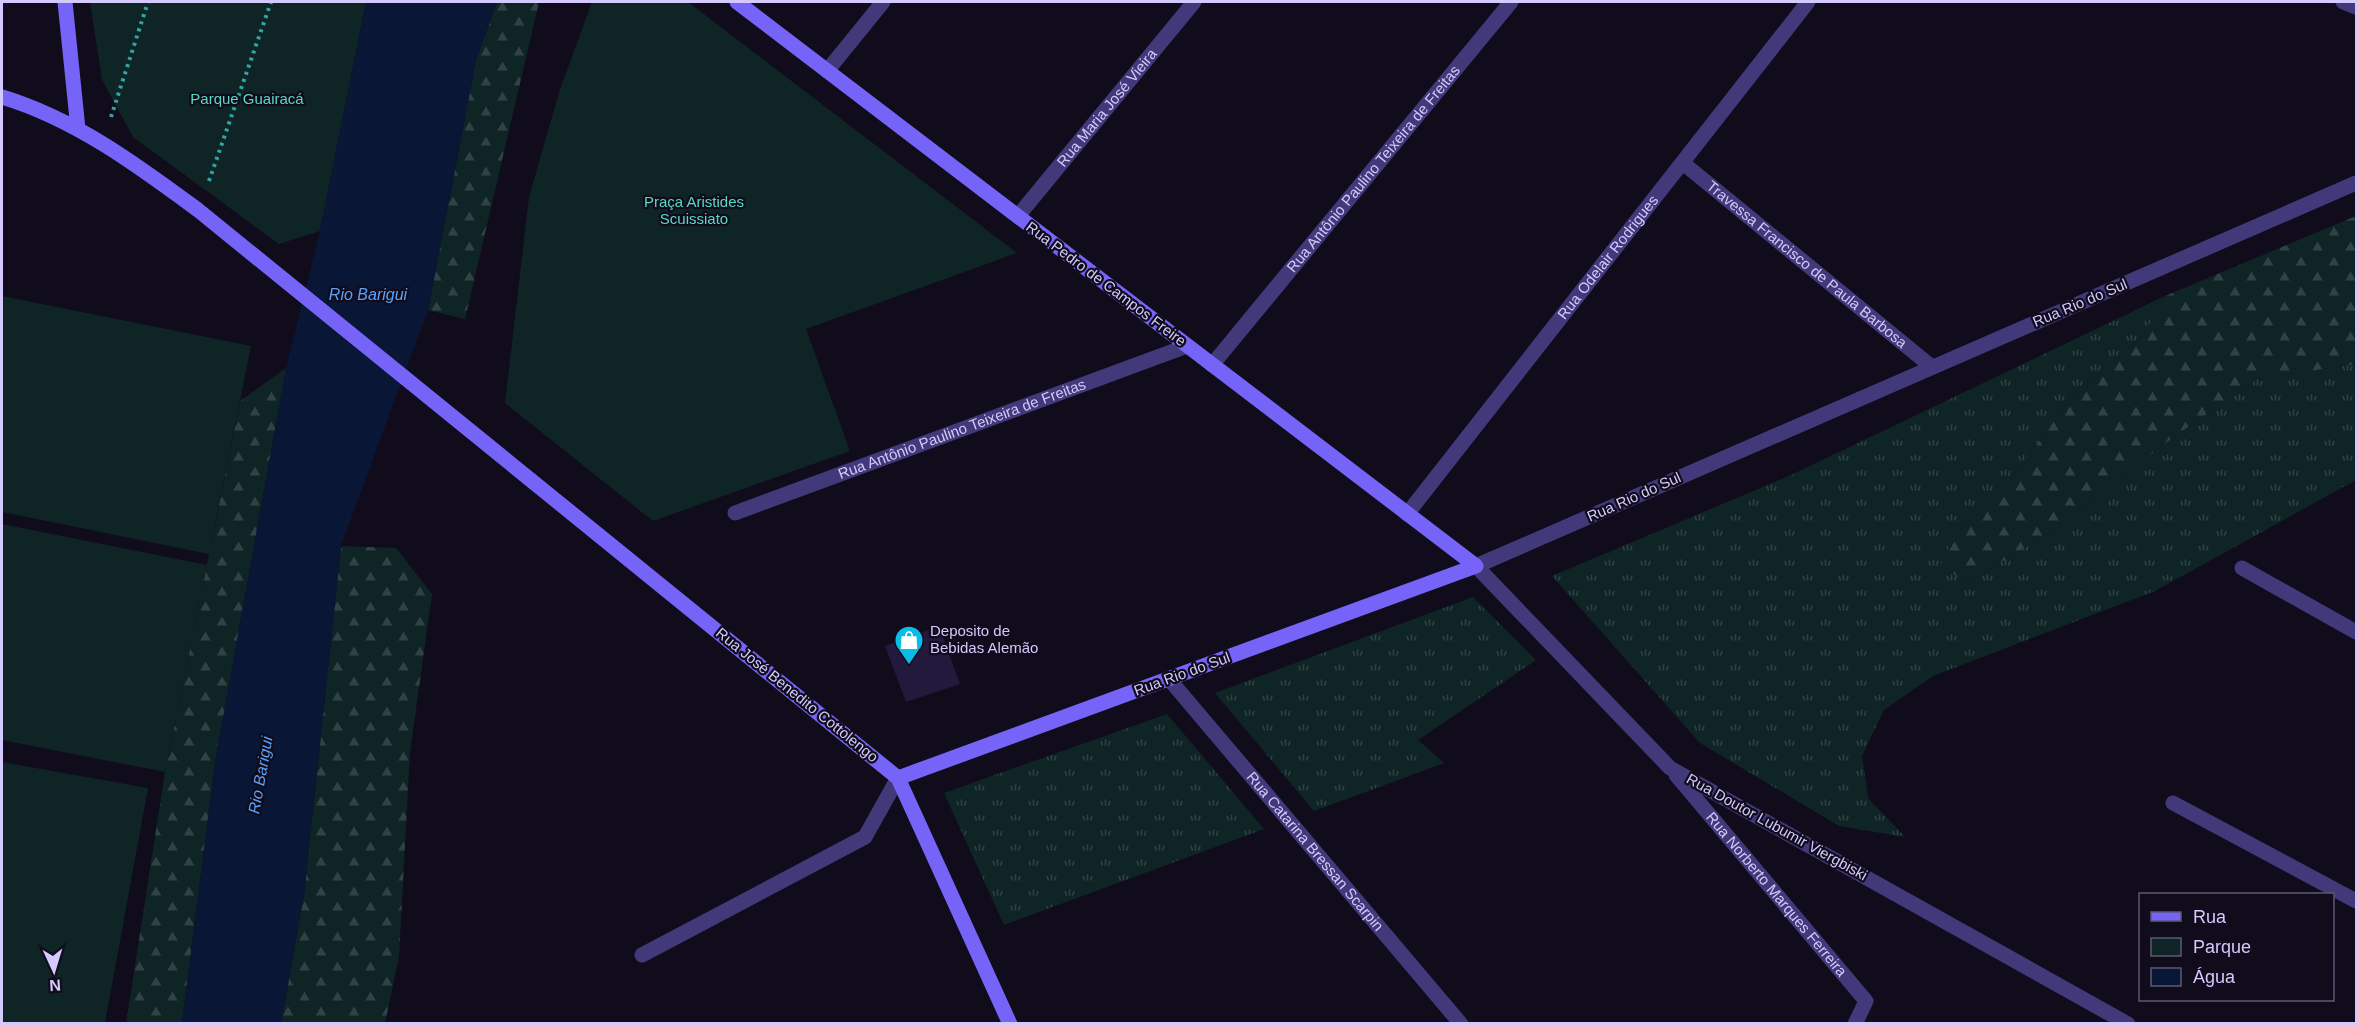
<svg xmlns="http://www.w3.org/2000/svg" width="2358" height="1025" font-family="Helvetica,sans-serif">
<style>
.grass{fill:url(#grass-tufts)}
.forest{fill:url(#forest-firs)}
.park{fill:#0f2425}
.water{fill:#0a1636}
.building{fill:#23193c}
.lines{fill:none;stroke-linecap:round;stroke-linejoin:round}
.path{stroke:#31a4a8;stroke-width:4;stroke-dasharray:3 4.5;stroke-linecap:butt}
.lane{stroke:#413979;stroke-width:15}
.street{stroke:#413979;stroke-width:15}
.secondary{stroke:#7664f9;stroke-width:15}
.labels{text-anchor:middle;stroke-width:4.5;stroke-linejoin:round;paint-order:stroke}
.park-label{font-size:15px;fill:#59d9c5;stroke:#100c1c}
.street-label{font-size:15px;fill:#d4c9fd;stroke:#100c1c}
.poi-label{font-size:15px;fill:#d4c9fd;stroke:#100c1c;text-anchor:start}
.water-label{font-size:16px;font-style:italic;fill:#5ba1f8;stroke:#100c1c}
</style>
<defs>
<pattern id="grass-tufts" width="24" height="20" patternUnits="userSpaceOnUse" patternTransform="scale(1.5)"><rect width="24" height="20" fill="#0f2425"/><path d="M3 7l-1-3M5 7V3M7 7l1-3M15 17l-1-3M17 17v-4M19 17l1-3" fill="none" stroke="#314246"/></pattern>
<pattern id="forest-firs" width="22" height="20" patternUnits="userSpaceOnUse" patternTransform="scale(1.5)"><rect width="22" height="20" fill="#0f2425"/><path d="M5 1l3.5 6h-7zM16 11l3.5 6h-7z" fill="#314246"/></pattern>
</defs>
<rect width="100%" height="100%" fill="#100c1c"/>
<!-- grass -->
<path class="grass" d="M2165,296L2144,334L2065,406L2002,492L1964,525L1940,562L1965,584L2056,529L2171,439L2257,379L2356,364V480L2155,591L1933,676L1884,710L1862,756L1868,798L1905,837L1839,826L1700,743L1552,576L1789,476Z
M1473,597L1536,660L1418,740L1444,763L1314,811L1215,693Z
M1167,714L1264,829L1004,925L944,793Z"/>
<!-- forest -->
<path class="forest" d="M497,2H539L465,319L428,310L476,60Z
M2356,216V364L2257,379L2171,439L2056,529L1965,584L1940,562L1964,525L2002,492L2065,406L2144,334L2165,296Z
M286,368L215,763L182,1023L126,1024L165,772L240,401Z
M341,546L396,548L432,594L410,752L399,957L385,1023L281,1024L304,895Z"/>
<!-- park -->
<path class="park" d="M90,2H366L320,231L279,244L133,137L102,80Z
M592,2H688L1017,253L806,329L850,451L653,521L505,403L529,197L560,89Z
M2,296L251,346L209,554L2,512Z
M2,524L207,565L165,772L2,740Z
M2,762L148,788L105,1023H2Z"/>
<!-- water -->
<path class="water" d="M366,2H497L476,60L428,310L341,546L304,895L281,1023L182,1024L215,763L286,368L320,231Z"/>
<!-- building -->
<path class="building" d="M939,626L960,684L906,702L885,646Z"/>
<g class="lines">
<!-- path -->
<path class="path" d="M111,117L148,2
M209,181L271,2"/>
<!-- lane -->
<path class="lane" d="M642,955L865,837L898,778"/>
<!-- street -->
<g class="street">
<path d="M2343,2L2356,7"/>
<path d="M827,71L883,2"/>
<path id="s1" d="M1683,163L1932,367"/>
<path id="s2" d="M1018,216L1194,2"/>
<path id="s3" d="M1212,365L1511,2"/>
<path id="s4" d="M735,513L1187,346"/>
<path id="s5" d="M1407,514L1808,2"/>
<path d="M2242,568L2356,632"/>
<path id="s6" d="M1169,679L1461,1024"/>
<path id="s7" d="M1676,775L1866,1001L1855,1024"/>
<path d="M2173,803L2356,901"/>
<path d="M2128,1024L1670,768L1476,566L2356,183"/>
</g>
<!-- secondary -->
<path class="secondary" d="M65,2L78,129
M737,2L1476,566
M2,97C75,119 137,165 198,210L898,778L1010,1024
M898,778L1476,566"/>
</g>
<!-- icons -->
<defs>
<g id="shop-pin" transform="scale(1.5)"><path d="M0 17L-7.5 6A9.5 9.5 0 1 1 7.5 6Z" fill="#09bde8" stroke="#100c1c"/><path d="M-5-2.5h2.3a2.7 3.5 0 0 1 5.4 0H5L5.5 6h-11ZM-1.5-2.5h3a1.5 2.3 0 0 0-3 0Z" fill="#fff"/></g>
</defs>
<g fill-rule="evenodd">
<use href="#shop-pin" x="909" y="640"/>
</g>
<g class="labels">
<!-- park labels -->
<g class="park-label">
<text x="247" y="104">Parque Guairacá</text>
<text x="694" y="207">Praça Aristides<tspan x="694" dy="17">Scuissiato</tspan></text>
</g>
<!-- street labels -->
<g class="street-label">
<text dy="5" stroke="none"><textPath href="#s2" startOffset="140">Rua Maria José Vieira</textPath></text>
<text dy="5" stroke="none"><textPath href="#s3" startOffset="254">Rua Antônio Paulino Teixeira de Freitas</textPath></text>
<text dy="5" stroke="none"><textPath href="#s5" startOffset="326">Rua Odelair Rodrigues</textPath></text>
<text dy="5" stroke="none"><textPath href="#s1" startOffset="160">Travessa Francisco de Paula Barbosa</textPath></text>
<text transform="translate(1106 284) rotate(37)" y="5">Rua Pedro de Campos Freire</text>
<text transform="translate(2080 303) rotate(-23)" y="5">Rua Rio do Sul</text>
<text dy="5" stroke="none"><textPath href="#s4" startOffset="242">Rua Antônio Paulino Teixeira de Freitas</textPath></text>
<text transform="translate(1634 497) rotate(-24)" y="5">Rua Rio do Sul</text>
<text transform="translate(1182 674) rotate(-20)" y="5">Rua Rio do Sul</text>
<text transform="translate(797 695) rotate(39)" y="5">Rua José Benedito Cottolengo</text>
<text transform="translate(1777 827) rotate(29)" y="5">Rua Doutor Lubumir Viergbiski</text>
<text dy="5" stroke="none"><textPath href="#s6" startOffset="226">Rua Catarina Bressan Scarpin</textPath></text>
<text dy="5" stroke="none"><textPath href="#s7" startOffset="156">Rua Norberto Marques Ferreira</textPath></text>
</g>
<!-- poi labels -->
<g class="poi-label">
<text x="930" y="636">Deposito de<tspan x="930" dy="17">Bebidas Alemão</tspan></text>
</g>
<!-- water labels -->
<g class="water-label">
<text x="368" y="300">Rio Barigui</text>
<text transform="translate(260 775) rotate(-80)" y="6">Rio Barigui</text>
</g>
</g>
<!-- border -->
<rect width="2358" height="1025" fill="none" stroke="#d4c9fd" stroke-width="6"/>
<!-- legend -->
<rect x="2139" y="893" width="195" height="108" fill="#100c1c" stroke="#5e5876" stroke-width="1.5"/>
<rect x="2151" y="912" width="30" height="9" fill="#7664f9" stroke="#5e5876" stroke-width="1.5"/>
<text x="2193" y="923" font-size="18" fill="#d4c9fd">Rua</text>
<rect x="2151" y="938" width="30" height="18" fill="#0f2425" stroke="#5e5876" stroke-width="1.5"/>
<text x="2193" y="953" font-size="18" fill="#d4c9fd">Parque</text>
<rect x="2151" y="968" width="30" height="18" fill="#0a1636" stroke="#5e5876" stroke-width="1.5"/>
<text x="2193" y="983" font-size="18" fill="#d4c9fd">Água</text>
<!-- north arrow -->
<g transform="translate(54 971) rotate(176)" stroke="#100c1c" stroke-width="4.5" paint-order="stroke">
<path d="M0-4.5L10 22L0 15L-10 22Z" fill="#d4c9fd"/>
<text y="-9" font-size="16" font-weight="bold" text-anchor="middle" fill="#d4c9fd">N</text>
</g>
</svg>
